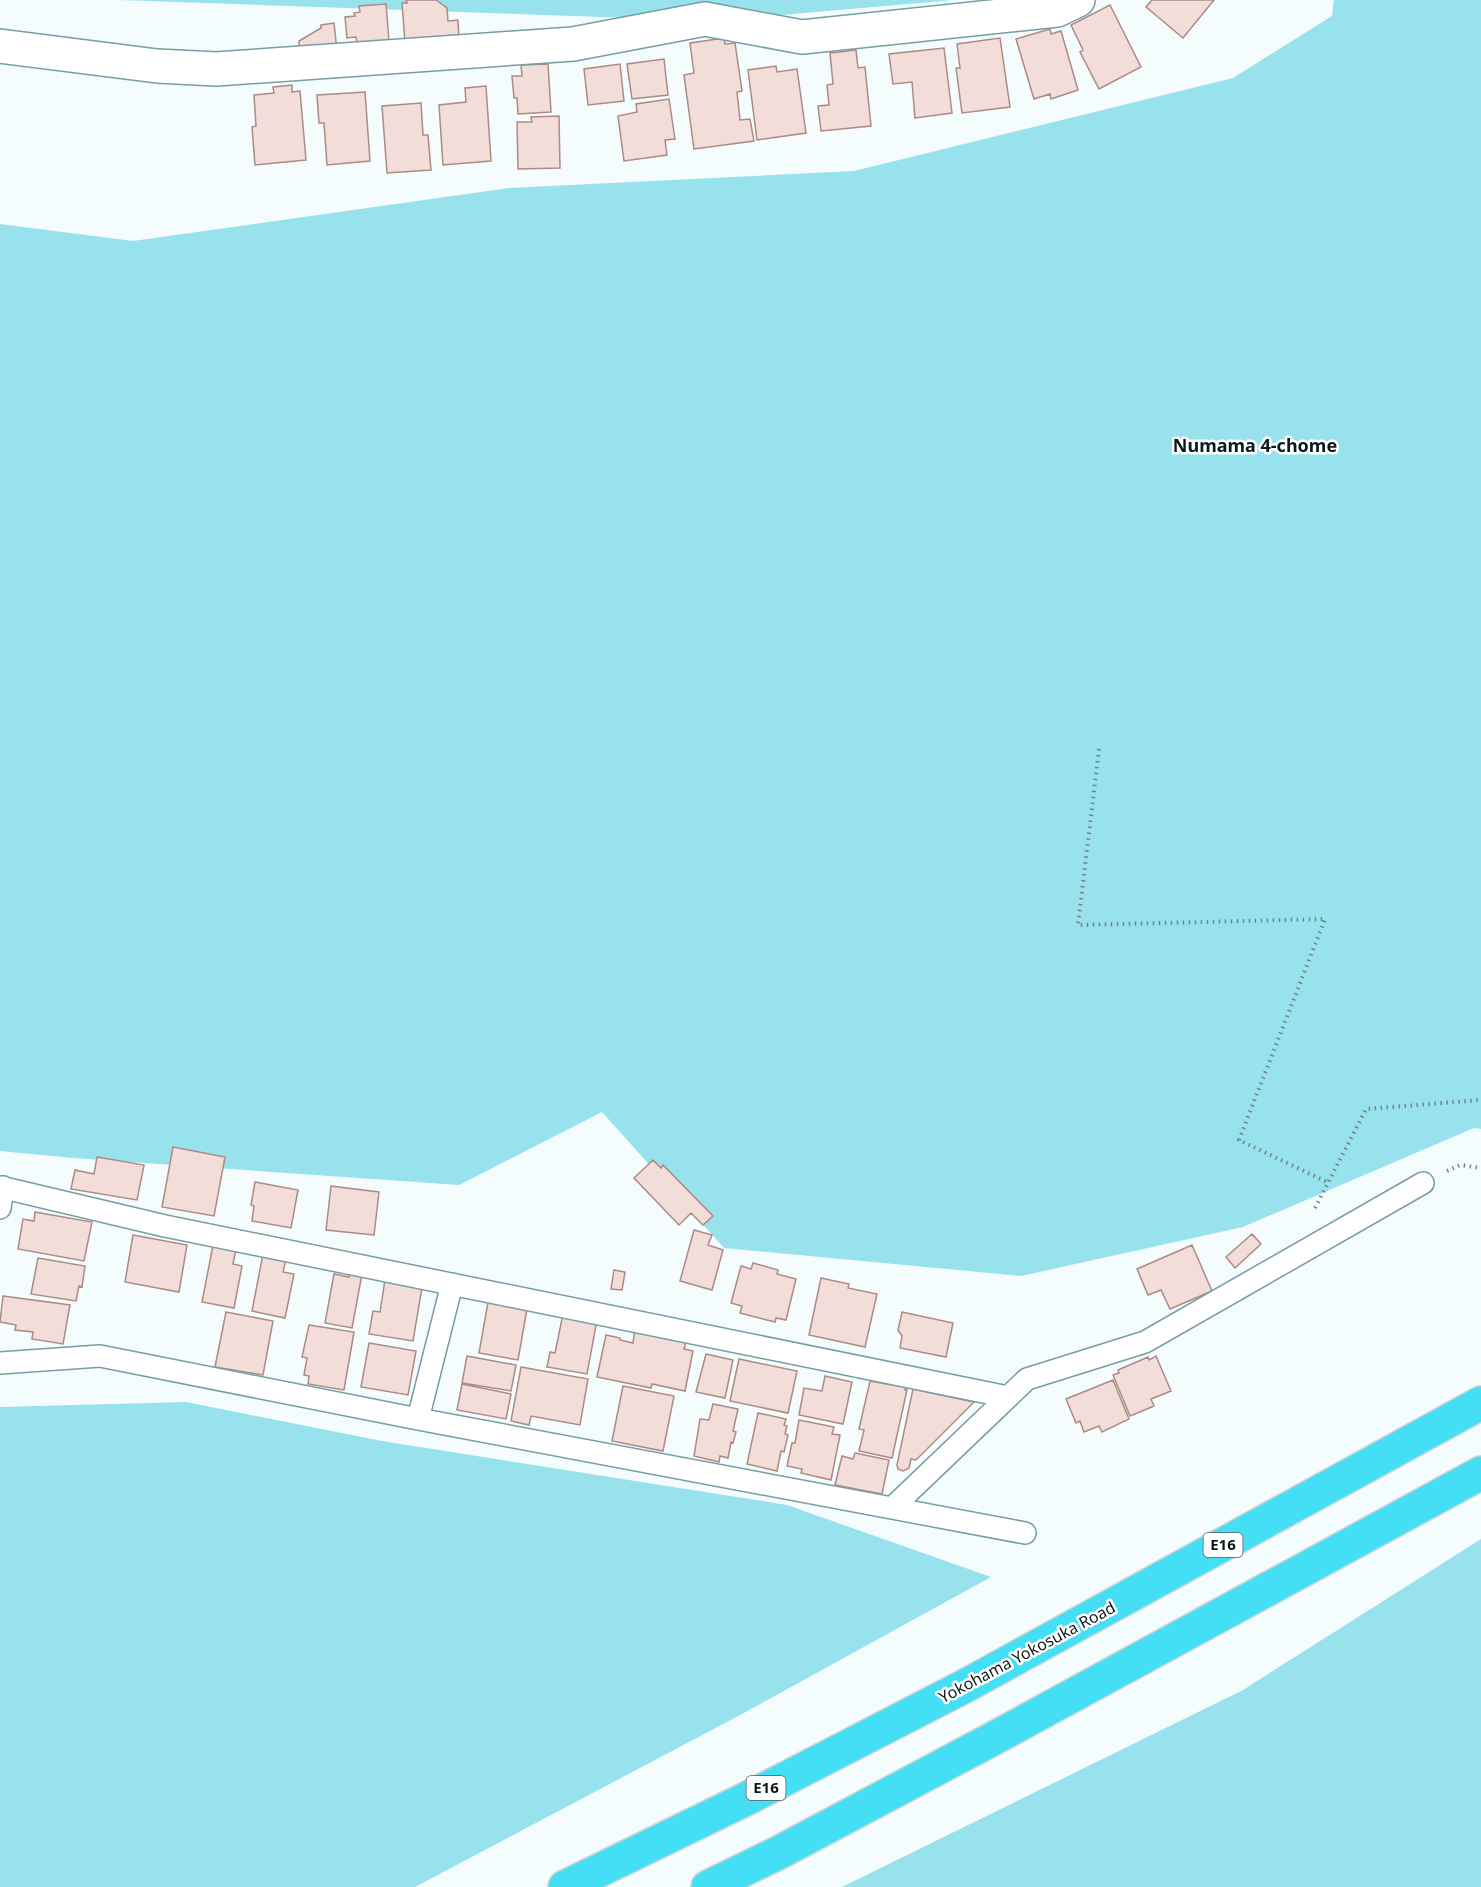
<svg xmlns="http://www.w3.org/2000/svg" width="1481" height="1887" font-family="'Noto Sans',sans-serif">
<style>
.green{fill:#98e2ee}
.building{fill:#f2ddd8;stroke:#ad8a83;stroke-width:1.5}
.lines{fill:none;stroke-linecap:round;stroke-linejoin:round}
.lane-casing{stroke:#769ea4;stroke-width:24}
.street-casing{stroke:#769ea4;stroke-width:36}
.highway-casing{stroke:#d3d6d6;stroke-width:36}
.path{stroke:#768385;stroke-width:4;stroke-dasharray:1.5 4.5;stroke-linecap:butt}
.lane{stroke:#fff;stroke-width:21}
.street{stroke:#fff;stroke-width:33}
.highway{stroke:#44dff4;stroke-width:33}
.labels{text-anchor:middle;stroke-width:5;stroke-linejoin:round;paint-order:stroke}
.shield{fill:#fff;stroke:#545f60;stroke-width:1.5}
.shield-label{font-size:15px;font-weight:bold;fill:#0a1a1c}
.street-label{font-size:16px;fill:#0a1a1c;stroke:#fff}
.neighbourhood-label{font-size:18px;font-weight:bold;fill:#0a1a1c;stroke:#fff}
</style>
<rect width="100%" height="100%" fill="#f4fcfe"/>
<!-- green -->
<path class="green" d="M119,0H954L715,21Z
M1334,0H1481V1129L1474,1128L1243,1227L1021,1276L724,1248L602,1112L459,1185L73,1158L0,1151V224L133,241L509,188L854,171L1233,78L1332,16Z
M186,1402L382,1441L787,1505L991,1577L742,1714L415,1887H0V1407Z
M1481,1539V1887H842L1243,1690Z"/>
<!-- building -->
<path class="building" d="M406,0H436L447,8L448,21L458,20L459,39L405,43L402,3H407Z
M1152,0H1214L1183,38L1146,7Z
M386,4L389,41L357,44L356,37L347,38L345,17L355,16L354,13L360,12L359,6Z
M1110,5L1141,67L1099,89L1080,52L1083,50L1071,25Z
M334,23L337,50L299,53V41L321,28V25Z
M1050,29L1051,34L1061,31L1078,90L1051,99L1050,94L1034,99L1016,39Z
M724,38L725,44L735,43L742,91L737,92L740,120L750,119L754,141L694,149L684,75L694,73L690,43Z
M1000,38L1010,107L962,113L956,68H960L957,44Z
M944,48L952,113L915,118L912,82L893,84L889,54Z
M856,50L858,68L865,67L871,126L821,131L818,106L829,105L827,85L833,84L830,53Z
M664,59L668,95L632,99L627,64Z
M548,64L551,112L518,114L517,98H514L512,76H522L521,65Z
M620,64L624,101L588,105L584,69Z
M776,66L777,72L797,69L806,133L757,140L748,70Z
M292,85V92L300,91L306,160L255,165L252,127L256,126L254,95L274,93L273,87Z
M486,86L491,161L443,165L439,105L466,102L465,88Z
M365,92L370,161L327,165L324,123H319L317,95Z
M669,99L675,139L665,140L667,155L624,161L618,116L637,112L636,104Z
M421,103L423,135H428L431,170L387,173L382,106Z
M559,116L560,168L518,169L517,122H532L531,117Z
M173,1147L225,1157L214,1216L162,1207Z
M97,1157L144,1165L137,1200L71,1189L75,1170L94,1174Z
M653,1160L661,1168L663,1165L713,1216L703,1225L691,1213L679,1225L634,1178Z
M255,1182L298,1190L291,1228L252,1221L254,1206L251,1205Z
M331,1186L379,1192L374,1235L326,1230Z
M35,1212L92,1222L84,1261L18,1249L23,1219L34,1221Z
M694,1230L712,1235L708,1245L723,1250L712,1290L680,1281Z
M1252,1234L1261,1244L1235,1268L1226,1257Z
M133,1235L187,1245L179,1292L125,1282Z
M213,1245L236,1249L233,1264L242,1266L234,1308L202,1302Z
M1192,1245L1212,1291L1170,1309L1161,1290L1148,1295L1137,1269Z
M263,1254L286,1259L283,1272L294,1274L285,1318L252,1311Z
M38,1258L85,1266L82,1287L79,1286L76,1301L31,1294Z
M753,1263L778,1270L777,1274L796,1279L786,1320L776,1318L775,1322L740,1313L742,1306L731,1303L741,1266L751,1269Z
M614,1270L625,1272L622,1290L611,1289Z
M350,1272L362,1274L352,1328L325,1323L334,1274L349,1277Z
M821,1278L849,1284L848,1288L877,1294L865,1347L809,1335Z
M385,1280L422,1287L413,1341L369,1334L373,1311L380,1312Z
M3,1296L70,1305L63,1344L32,1339L33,1332L15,1330L16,1325L0,1322Z
M488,1302L527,1309L518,1360L479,1353Z
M226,1312L273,1321L263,1375L215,1367Z
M902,1312L953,1323L946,1357L900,1348L902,1336L898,1330Z
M563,1314L597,1320L587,1374L547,1367L550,1352L555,1353Z
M309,1325L354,1332L344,1390L308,1384L309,1376L304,1375L307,1358L302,1357Z
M635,1328L687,1339L684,1349L693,1351L685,1391L652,1384L651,1388L597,1377L606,1335L620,1338V1340L633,1343Z
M369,1343L416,1351L408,1395L361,1387Z
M706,1354L733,1360L725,1398L696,1392Z
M467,1356L516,1365L511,1391L462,1383Z
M1156,1356L1171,1391L1151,1399L1154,1406L1130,1416L1113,1375L1119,1373L1118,1370L1148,1357L1149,1360Z
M739,1359L797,1371L788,1413L730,1401Z
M521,1367L588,1379L580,1425L531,1416L529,1425L511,1421Z
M825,1376L852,1382L843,1424L799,1415L804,1388L822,1391Z
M894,1377L907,1380L905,1390H907L892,1458L859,1451L864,1430L859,1429L870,1381L892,1385Z
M1113,1380L1129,1419L1102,1432L1099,1426L1084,1432L1080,1421L1076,1423L1066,1399Z
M462,1384L511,1394L506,1419L457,1410Z
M623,1386L674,1396L663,1451L612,1441Z
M913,1389L974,1402L916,1460L911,1459L909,1468L903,1471L898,1469L897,1465Z
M713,1404L738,1409L733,1431L736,1432L733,1443L731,1442L728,1458L720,1456L719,1462L694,1456L700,1419L709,1420Z
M758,1413L786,1419L784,1425L787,1426L785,1434L788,1435L784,1452L781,1451L777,1471L747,1464Z
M799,1420L834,1427L832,1434L840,1435L831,1480L801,1473L802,1469L787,1466L792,1443H795Z
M855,1453L889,1460L882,1494L835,1485L842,1456L853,1459Z"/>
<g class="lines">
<!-- lane casing -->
<g class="lane-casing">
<path id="lane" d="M0,1187L165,1226L1008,1397
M0,1208L3,1187
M0,1363L100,1356L418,1419L1025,1533
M418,1419L452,1284
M892,1508L1027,1379L1145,1342L1423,1183"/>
</g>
<!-- street casing -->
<g class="street-casing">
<path id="street" d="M0,46L157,66L216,69L573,44L705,19L802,37L1057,10L1078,0"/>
</g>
<!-- highway casing -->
<g class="highway-casing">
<path id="highway" d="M565,1887L748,1798L965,1686L1481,1403
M708,1887L780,1852L1000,1735L1481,1473"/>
</g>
<!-- path -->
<path class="path" d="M1099,749L1078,925L1325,919L1239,1140L1327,1182
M1447,1171L1460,1165L1481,1168
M1315,1208L1366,1109L1481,1100"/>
<!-- lane -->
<use href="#lane" class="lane"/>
<!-- street -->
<use href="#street" class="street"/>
<!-- highway -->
<use href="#highway" class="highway"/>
</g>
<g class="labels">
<!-- shield labels -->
<g class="shield">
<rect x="1203.5" y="1533" width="39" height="24" rx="4.5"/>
<rect x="746.5" y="1776" width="39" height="24" rx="4.5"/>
</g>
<g class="shield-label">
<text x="1223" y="1550">E16</text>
<text x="766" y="1793">E16</text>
</g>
<!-- street labels -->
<g class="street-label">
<text transform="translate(1027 1652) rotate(-28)" y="6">Yokohama Yokosuka Road</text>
</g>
<!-- neighbourhood labels -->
<g class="neighbourhood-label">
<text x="1255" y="452">Numama 4-chome</text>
</g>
</g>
</svg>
